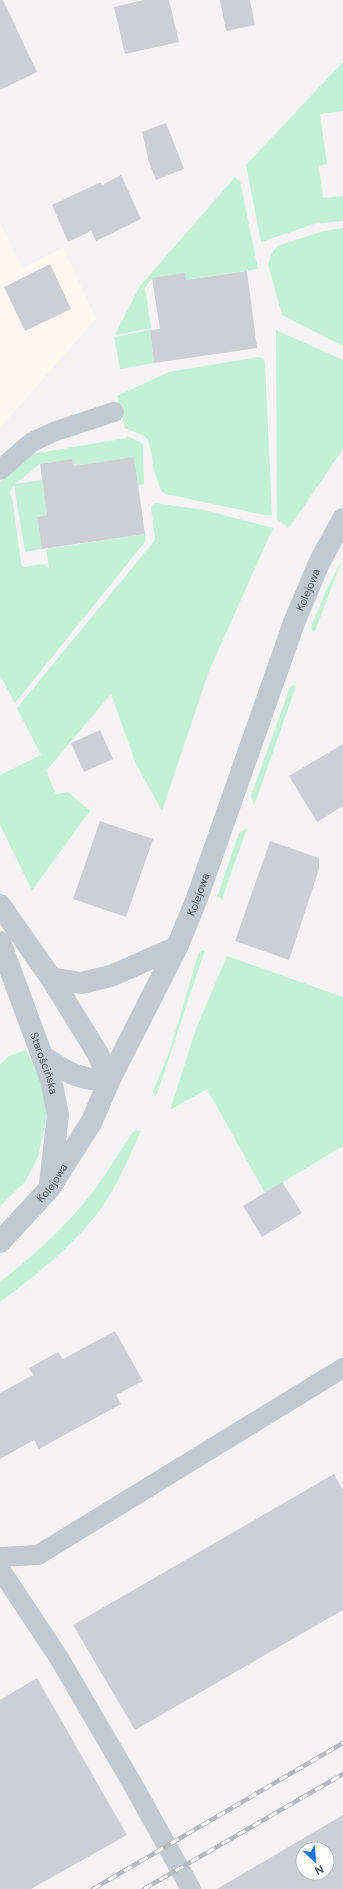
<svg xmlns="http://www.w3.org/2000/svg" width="343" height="1889" font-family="'DM Sans',sans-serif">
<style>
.commercial{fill:#fdf9ef}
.green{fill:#c3f1d5}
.building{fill:#cdcfd5;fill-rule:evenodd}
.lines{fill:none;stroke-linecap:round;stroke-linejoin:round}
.service{stroke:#c1cad2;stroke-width:20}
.tertiary{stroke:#c1cad2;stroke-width:22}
.rail-casing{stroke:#b5b8bd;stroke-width:4.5}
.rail{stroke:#fff;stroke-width:3;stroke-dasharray:9;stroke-linecap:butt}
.labels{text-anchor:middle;stroke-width:3;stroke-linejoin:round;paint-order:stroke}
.street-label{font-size:11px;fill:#4a5661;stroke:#fff}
</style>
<rect width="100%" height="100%" fill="#f5f3f3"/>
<!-- commercial -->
<path class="commercial" d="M0,223L22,269L63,247L96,319L0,428Z"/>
<!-- green -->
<path class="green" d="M343,62V111L320,114L327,164L319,166L323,198L343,196V221L314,224L261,242L246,165Z
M235,177L240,181L258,269L186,280L152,278L145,288L151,328L115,335L140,286Z
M343,228V346L282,315L268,264L271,255L277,246L323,231Z
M150,330L154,363L120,369L114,337Z
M276,330L343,360V449L289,528L277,519Z
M259,357L264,359L265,363L272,515H264L166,494L161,491L153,467L152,455L148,440L144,436L125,428L117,396L169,372Z
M127,436L140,442L143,445L144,484L138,486L134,457L73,466L72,459L40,464L15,484L42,480L47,515L37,517L42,549L25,552L14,486L9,493L12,497L21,563L23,567L43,564L49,568L46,549L145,534V542L15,703L0,675V482L16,464L32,454L127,438Z
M155,503L204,510L273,528L209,671L162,811L136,764L111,694L46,771L56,794L68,792L90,811L32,890L0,825V775L41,755L17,708L155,540L151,507Z
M342,560L315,631L312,632L311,627L325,593Z
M293,685L296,686L254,806L251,796L290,687Z
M247,828L222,899L217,897L239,833Z
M205,950L157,1094L155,1096L153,1091L170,1050L198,955L200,952Z
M227,956L343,997V1146L265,1193L207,1089L170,1110L196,1029Z
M26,1050L39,1075L49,1106L38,1157L25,1182L0,1206V1064L9,1056Z
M136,1130L141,1131C129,1157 118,1184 102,1207C75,1245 37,1274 0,1302V1282C32,1257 63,1229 89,1197C105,1177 118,1154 132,1133Z"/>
<!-- building -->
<path class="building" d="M0,0H3L37,72L0,90Z
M144,0H169L179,42L125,54L114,7Z
M220,0H250L255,25L226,31Z
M166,123L184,169L156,180L149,162L142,132Z
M121,175L141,219L96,241L91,231L68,242L52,205L101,182L102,185Z
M50,264L71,309L25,331L4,287Z
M247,271L257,348L154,363L150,330L160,329L152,278L185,273L186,280Z
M134,457L145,534L42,549L37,517L47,515L40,464L72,459L73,466Z
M100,730L113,759L84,772L71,743Z
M343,744V806L317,822L289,776Z
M100,821L153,839L126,917L73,899Z
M270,841L319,858V869L289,960L235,941Z
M282,1182L302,1213L262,1237L243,1206Z
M115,1331L143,1381L116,1395L121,1404L39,1449L34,1440L0,1459V1393L33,1375L29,1368L58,1352L63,1359Z
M334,1474L343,1490V1610L135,1730L73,1625Z
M37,1678L127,1835L31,1889H0V1700Z
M343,1815V1889H217ZM303,1849H327V1873H303Z"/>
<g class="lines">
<!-- service -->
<path class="service" d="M0,470L32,442L56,431L114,412
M0,1557L38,1555L343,1368
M0,1569L59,1658L132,1783L191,1889"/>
<!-- tertiary -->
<g class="tertiary">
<path d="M0,905L51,978L81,983L111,976L177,947"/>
<path id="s1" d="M0,942L51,1080L58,1115L50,1183"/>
<path d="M42,1056C68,1073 77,1079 109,1081L98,1054L51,978"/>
<path id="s2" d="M0,1242L49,1189L92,1121L109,1081L177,947L196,901L295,620L320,561L343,519"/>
</g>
<!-- rail casing -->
<g class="rail-casing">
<path id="rail" d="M93,1889L343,1743
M144,1889L343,1774"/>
</g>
<!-- rail -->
<use href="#rail" class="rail"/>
</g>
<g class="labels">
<!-- street labels -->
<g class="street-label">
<text dy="4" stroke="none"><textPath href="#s2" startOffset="727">Kolejowa</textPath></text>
<text dy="4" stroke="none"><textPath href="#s2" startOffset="403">Kolejowa</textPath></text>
<text dy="4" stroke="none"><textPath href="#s1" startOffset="129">Starościńska</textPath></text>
<text dy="4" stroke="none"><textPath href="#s2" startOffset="79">Kolejowa</textPath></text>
</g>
</g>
<!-- north arrow -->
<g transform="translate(315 1861) rotate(154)"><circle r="19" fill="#ffffff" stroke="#b7bbc0"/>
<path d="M0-3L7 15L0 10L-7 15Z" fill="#1a73e8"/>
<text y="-6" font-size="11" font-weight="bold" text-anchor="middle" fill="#4a5661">N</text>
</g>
</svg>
